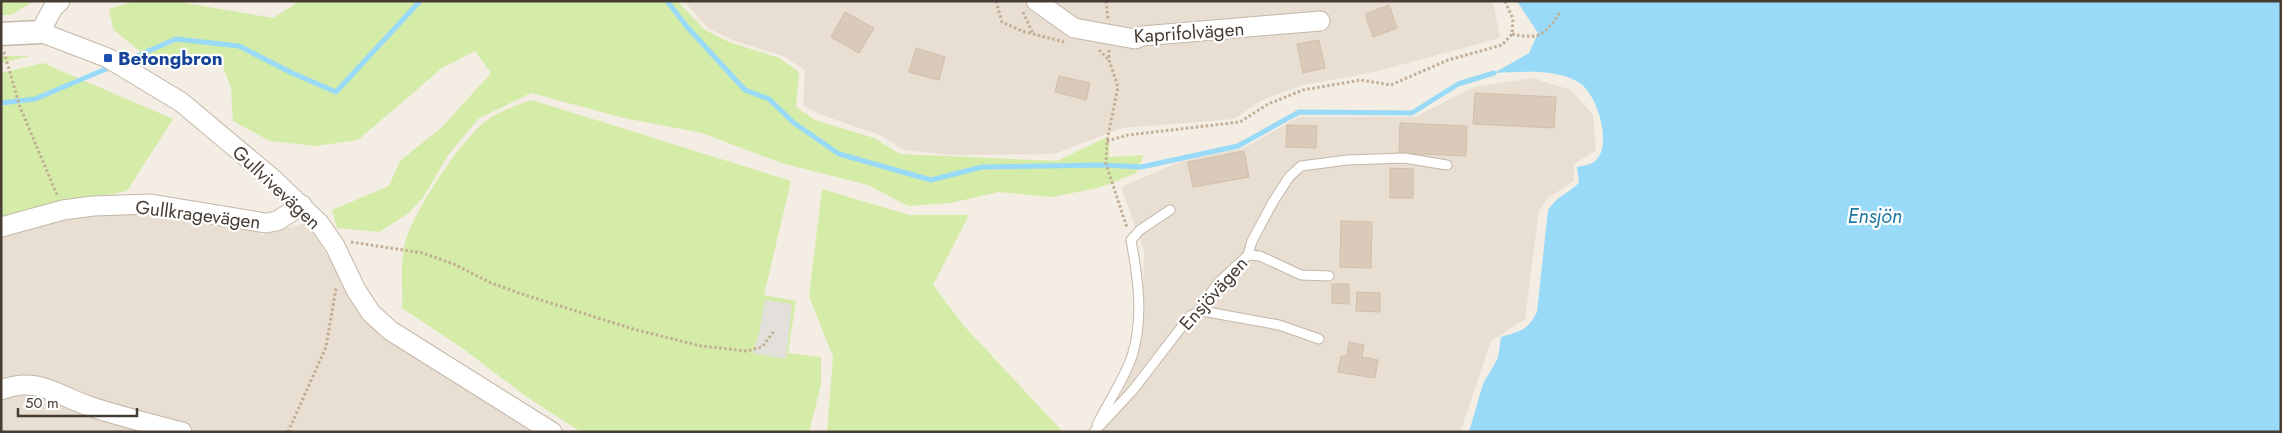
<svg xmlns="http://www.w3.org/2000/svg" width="2282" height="433" font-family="Jost,sans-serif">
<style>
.residential{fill:#e8ded1}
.green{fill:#d4eca7}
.parking{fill:#e3e0dc}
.water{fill:#98daf7}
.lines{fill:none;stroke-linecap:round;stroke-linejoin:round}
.stream{stroke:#98daf7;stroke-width:5}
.building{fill:#d9caba;stroke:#d2beaa}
.service-casing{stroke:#c3b7a8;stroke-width:11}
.minor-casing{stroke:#c3b7a8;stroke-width:21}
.tertiary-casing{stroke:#c3b7a8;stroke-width:25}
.path{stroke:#c3ae95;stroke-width:3;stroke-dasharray:2.5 2.5;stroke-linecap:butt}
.service{stroke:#fff;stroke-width:9}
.minor{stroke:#fff;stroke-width:19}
.tertiary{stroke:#fff;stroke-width:22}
.transit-dot{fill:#1a4fb4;stroke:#fff;stroke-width:2}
.labels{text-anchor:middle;stroke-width:4.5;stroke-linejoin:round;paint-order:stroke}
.street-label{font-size:19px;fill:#463c33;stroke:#fff}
.transit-label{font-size:19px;font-weight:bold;fill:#164399;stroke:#fff;text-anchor:start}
.water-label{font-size:20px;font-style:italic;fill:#1f79a2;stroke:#fff}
</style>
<rect width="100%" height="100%" fill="#f4ede3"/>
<!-- residential -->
<path class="residential" d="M684,1H1493L1500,38L1374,72L1303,85L1262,100L1234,119L1122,128L1054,154L953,155L904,150L880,135L819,114L803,105L805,70L783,56L732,40L708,28Z
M1532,78L1571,90L1593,115L1596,150L1574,164V181L1548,198L1539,210L1525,319L1491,341L1460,432H1102L1124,388L1142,339L1144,250L1121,187L1182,161L1244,148L1299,117H1415L1474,87Z
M150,209L254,227L261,235L306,223L330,259L354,301L380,336L536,432H1V232L61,217Z"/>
<!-- green -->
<path class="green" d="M1,1H34L11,15H1Z
M136,1L179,2L273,18L300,1H677L705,30L729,42L779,58L799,72L796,107L815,120L874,138L900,154L1057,161L1109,136V157L1144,155L1136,173L1098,188L1051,197L999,192L950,203L908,206L868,185L781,163L702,133L624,118L531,93L478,119L448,155L424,196L409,213L379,232L337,228L332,210L389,186L400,161L442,127L491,73L475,51L442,68L358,140L316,146L270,141L233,121L231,88L223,66L199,59L173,69L147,57L113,29L109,9Z
M1,56H30L1,63Z
M43,63L173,119L127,191L48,206L1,218V73Z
M532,100L791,181L764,295L796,301L788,353L821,357V385L809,432H581L527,397L462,348L402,308C403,291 400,260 405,243C413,212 456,148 481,125C491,115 518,104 532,100Z
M822,189L909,215H969L933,285L964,326L1063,432H827L833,357L809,296Z"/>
<!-- parking -->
<path class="parking" d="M765,300L792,304L786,359L752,353L759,334Z"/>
<!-- water -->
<path class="water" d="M1517,1H2281V432H1469L1483,384L1498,358L1501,337C1521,331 1527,331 1537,312L1548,210C1557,196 1567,194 1579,183L1577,167C1582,166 1588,165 1592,163C1615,151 1598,96 1581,84C1558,68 1521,72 1494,73L1529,53L1538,33Z"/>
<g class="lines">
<!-- stream -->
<path class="stream" d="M667,1L688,28L745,90L769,99L794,123L839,154L931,180L982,167L1103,165L1141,167L1238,146L1299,112L1412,113L1458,84L1494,73
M123,62L176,39L239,46L292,73L336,92L420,1
M1,103L35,99L113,66"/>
</g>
<!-- building -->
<path class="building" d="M1389,5L1397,28L1373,37L1365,14Z
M845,12L874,28L859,53L831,37Z
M1319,40L1325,68L1303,73L1297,44Z
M916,48L945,57L939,80L909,72Z
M1059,76L1090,83L1086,100L1055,92Z
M1475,93L1556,97L1554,128L1473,124Z
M1400,123L1467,126L1466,156L1399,153Z
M1287,125L1317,126L1316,148L1286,147Z
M1244,151L1249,177L1193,187L1188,162Z
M1390,168L1413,169V198H1390Z
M1341,221L1372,222L1371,268L1340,267Z
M1332,284H1349V304L1332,303Z
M1357,292L1380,293V312L1356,311Z
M1349,342L1364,345L1362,357L1378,360L1375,378L1338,372L1341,356H1347Z"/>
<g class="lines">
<!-- service casing -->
<g class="service-casing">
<path id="service" d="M1248,255L1260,256L1301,275L1329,276
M1197,313L1217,284L1248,255L1252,241L1273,202L1289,177L1301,166L1347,160L1404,158L1447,165
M1097,425C1108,402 1124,380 1132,356C1144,318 1138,278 1131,240L1140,230L1170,210
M1094,432L1133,390L1190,316L1202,311L1279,325L1319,339"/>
</g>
<!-- minor casing -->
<g class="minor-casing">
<path id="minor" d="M60,1L53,8L40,32L108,58L181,102L273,179L319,223L335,246L356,290L371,313L391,331L552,432
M1036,1L1074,28L1135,39L1142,36L1320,21
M1,227L63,210L93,206L151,204L266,223L277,221L302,205
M1,390C38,375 59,397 92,407C122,417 152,424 182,432"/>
</g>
<!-- tertiary casing -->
<g class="tertiary-casing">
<path id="tertiary" d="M1,34L40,32"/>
</g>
<!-- path -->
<path class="path" d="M996,1L1002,22L1022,31L1064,42
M1106,1L1108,19
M1023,12L1033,34
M1512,34C1540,40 1545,35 1560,12
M1099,50L1109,60
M1109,50V60L1118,87L1107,141L1106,164L1127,228
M4,52L20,107L57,195
M1107,141L1128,135L1240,122L1268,104L1303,90L1361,80L1391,85L1448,60L1502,45L1512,34L1513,19L1505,1
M351,242L423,253L456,265L491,283L525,295L633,329L701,346L747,351L762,347L774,331
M288,432L326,347L336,288"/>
<!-- service -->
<use href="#service" class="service"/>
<!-- minor -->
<use href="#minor" class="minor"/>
<!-- tertiary -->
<use href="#tertiary" class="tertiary"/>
</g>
<!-- markers -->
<rect class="transit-dot" x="103" y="53" width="10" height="10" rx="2.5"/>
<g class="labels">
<!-- street labels -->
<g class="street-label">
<text transform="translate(1189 32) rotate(-4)" y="7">Kaprifolvägen</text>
<text transform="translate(277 187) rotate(43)" y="7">Gullvivevägen</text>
<text transform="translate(198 214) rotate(7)" y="7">Gullkragevägen</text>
<text transform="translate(1213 293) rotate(-48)" y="7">Ensjövägen</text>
</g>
<!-- transit labels -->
<g class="transit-label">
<text x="118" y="65">Betongbron</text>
</g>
<!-- water labels -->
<g class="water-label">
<text x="1875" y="223">Ensjön</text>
</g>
</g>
<!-- border -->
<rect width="2282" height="433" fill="none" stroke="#463c33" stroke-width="5"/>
<!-- scale -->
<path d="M18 408v8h119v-8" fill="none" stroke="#463c33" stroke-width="2.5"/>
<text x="25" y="408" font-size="15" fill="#463c33" stroke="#ffffff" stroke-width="4" paint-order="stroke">50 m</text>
</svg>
